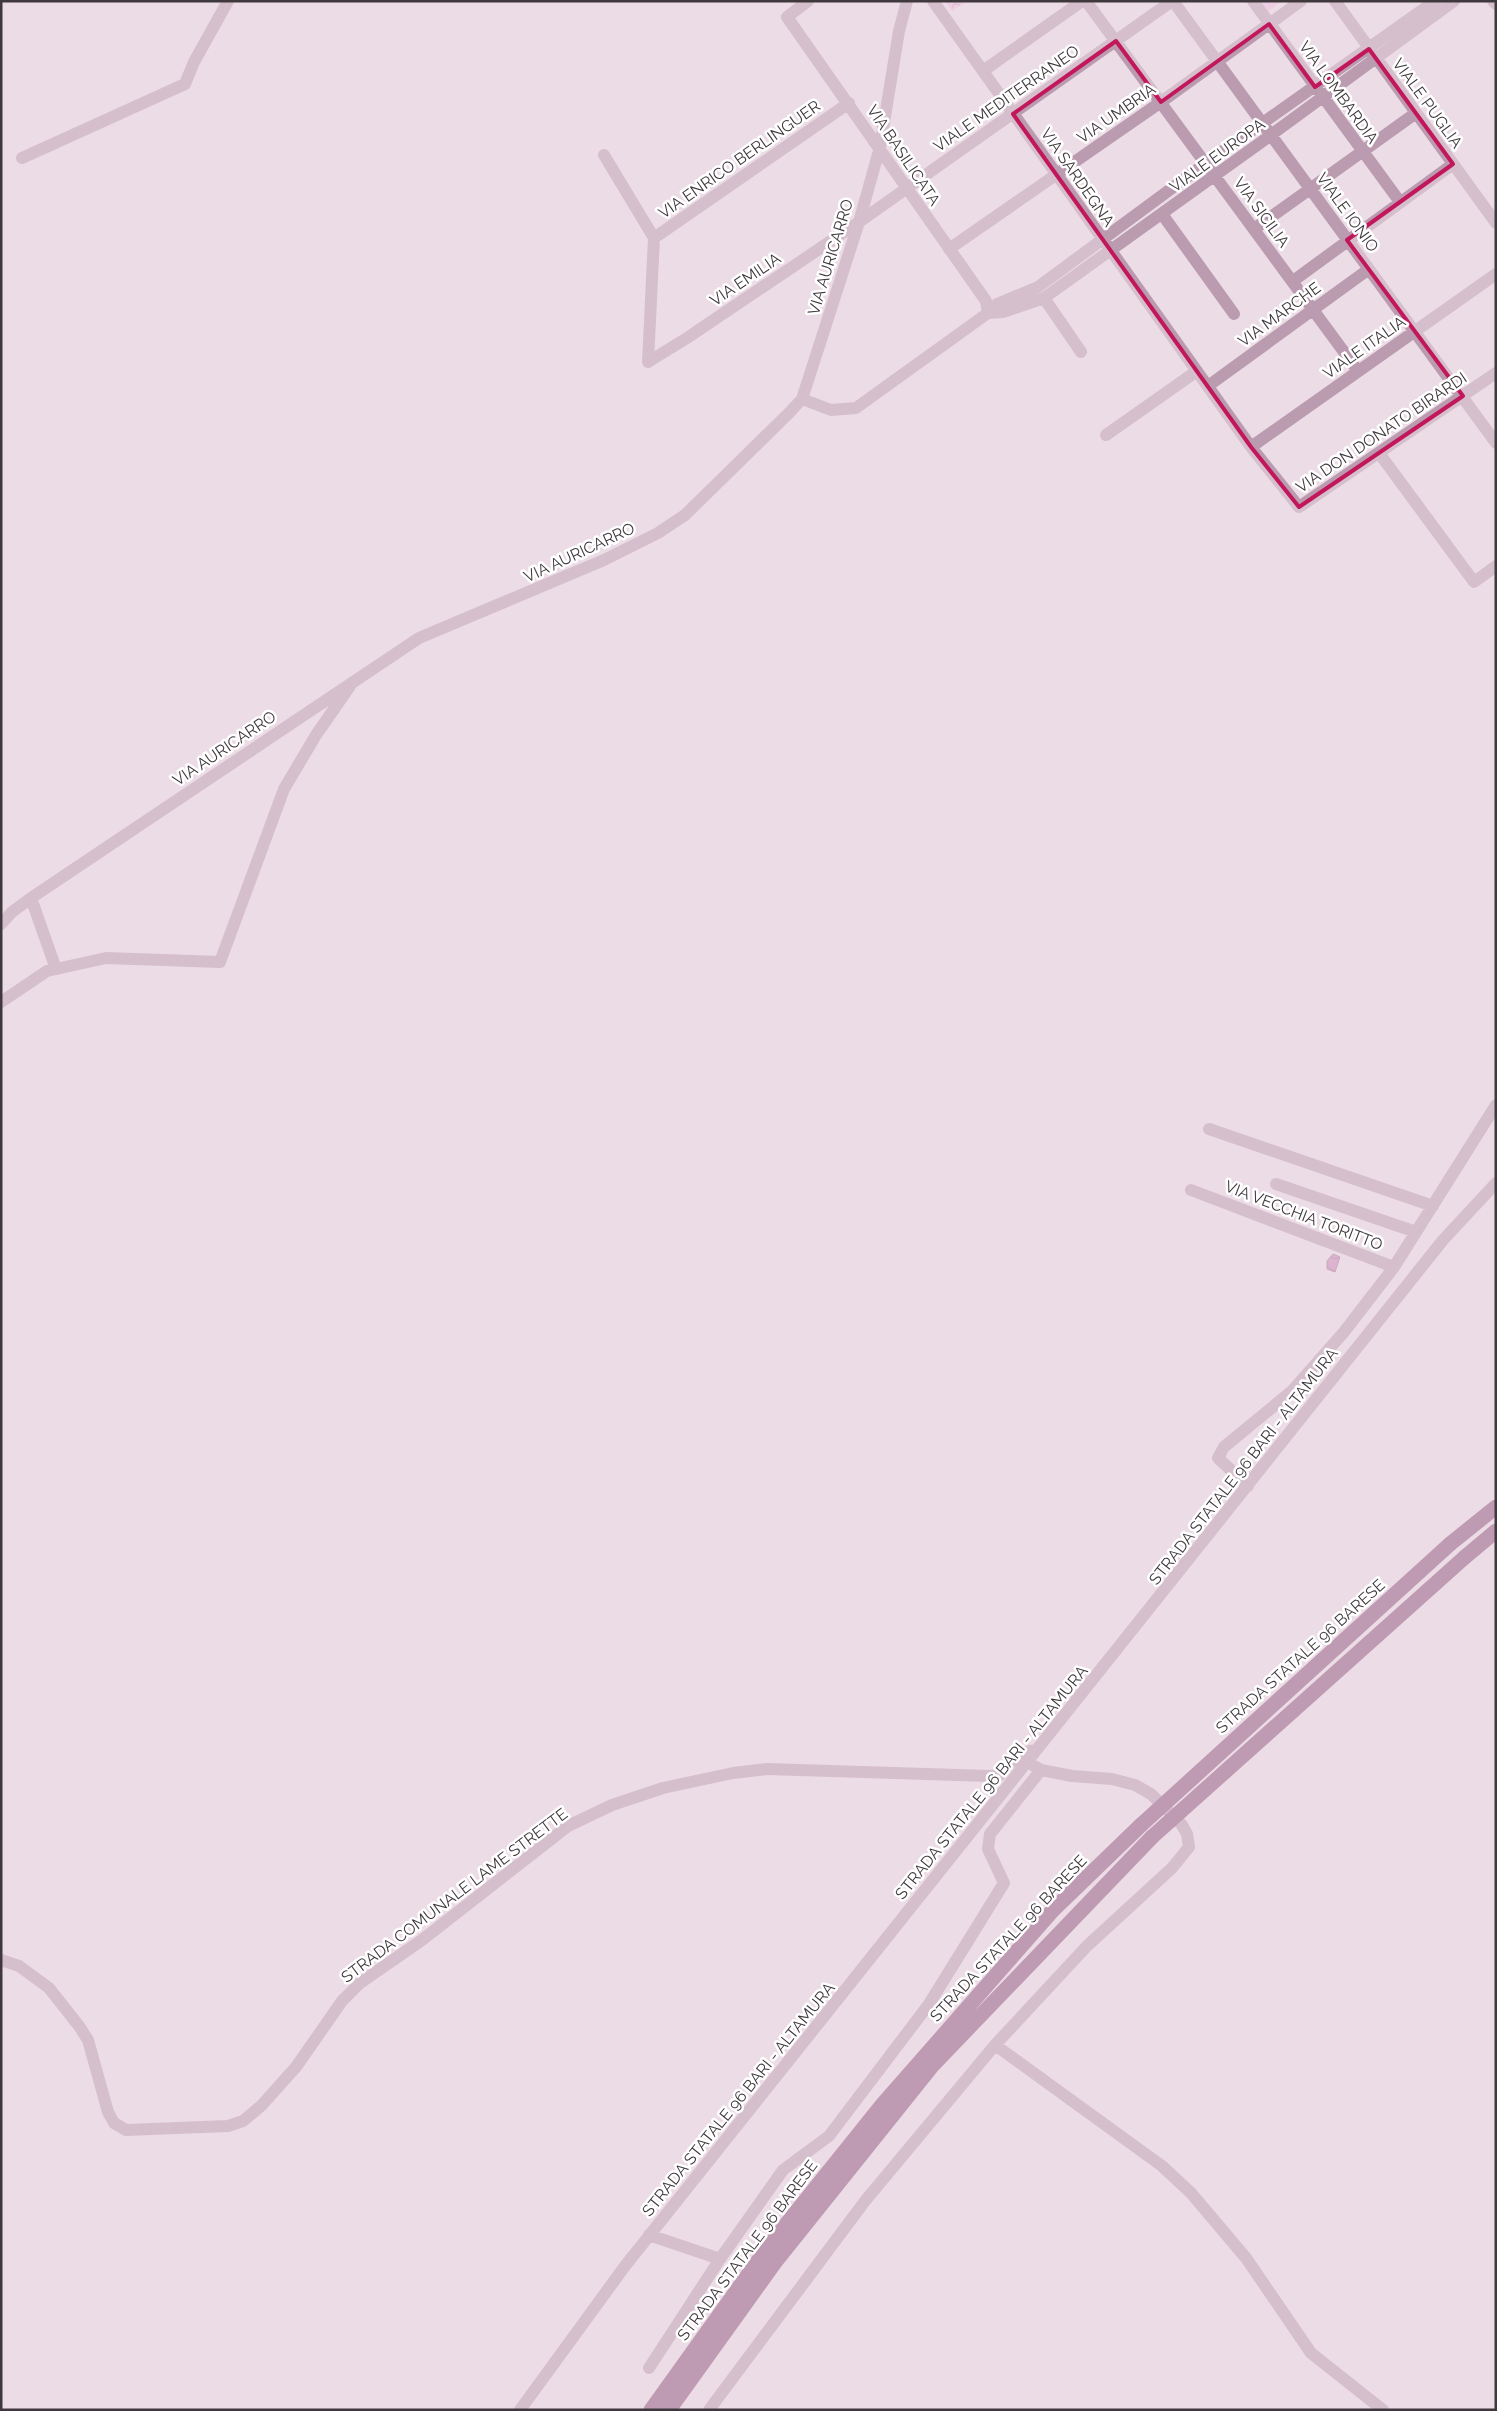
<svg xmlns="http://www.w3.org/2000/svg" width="1497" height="2411" font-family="Raleway,sans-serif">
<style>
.forest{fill:url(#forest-crowns)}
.water{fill:url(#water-waves);stroke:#9f6e90}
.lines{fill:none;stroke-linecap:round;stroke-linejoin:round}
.minor{stroke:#ba9baf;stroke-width:12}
.highway{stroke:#874975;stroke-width:15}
.highway-bridge{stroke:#874975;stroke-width:15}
.marked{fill:none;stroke:#c2185b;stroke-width:4;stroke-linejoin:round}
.labels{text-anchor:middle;stroke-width:5;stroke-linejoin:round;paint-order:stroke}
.street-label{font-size:16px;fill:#3f393d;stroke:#fff}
</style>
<defs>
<pattern id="forest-crowns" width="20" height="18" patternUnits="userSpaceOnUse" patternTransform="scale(1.25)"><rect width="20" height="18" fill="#f2badf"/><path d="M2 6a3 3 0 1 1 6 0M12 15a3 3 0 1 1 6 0" fill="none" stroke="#c598b6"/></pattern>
<pattern id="water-waves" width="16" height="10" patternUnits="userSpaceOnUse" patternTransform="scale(1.25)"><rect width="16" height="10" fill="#c884b3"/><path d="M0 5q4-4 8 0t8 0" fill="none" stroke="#a46d93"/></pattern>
</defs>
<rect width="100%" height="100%" fill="#ecdce6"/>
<!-- forest -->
<path class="forest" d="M945,1H967L952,11Z
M1255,1H1282L1264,14Z"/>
<!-- water -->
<path class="water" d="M1333,1254L1340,1257L1335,1272L1327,1269V1261Z"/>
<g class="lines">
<!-- minor -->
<path class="minor" d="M808,1L787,17L986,301L988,313
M933,1L1251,447L1299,507L1496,373
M1086,1L1358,371
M1173,1L1496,443
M1253,1L1400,202
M1335,1L1496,223
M1493,1L1496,4
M983,71L1082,1
M604,155L654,238L849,103
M22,158L185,84L194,62L228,1
M1162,214L1234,314
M1254,229L1416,113
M949,249L1161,102L1301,1
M1293,281L1453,164
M1044,298L1081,352
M988,313L1003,312L1044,298L1271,135L1454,1
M648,362L687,338L859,222L1172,1
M648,362L654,238
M1208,386L1369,269
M802,399L831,410L856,408L988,313L997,304L1038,287L1206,163L1435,1
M1106,435L1197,371
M1251,447L1496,274
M1379,453L1474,582L1496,566
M31,898L56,969
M1,924L12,912L31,898L419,638L604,560L658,533L685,515L789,413L802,399L859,222L880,147L899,31L907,1
M1,1002L47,971L106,958L220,962L284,789L316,735L350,686
M1209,1129L1433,1206
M1276,1184L1416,1232
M1191,1190L1394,1267
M1248,1486L1218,1458L1224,1447L1292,1391L1344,1332L1394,1267L1496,1105
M1,1960L19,1966L49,1988L79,2026L88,2040L108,2112L114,2123L126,2130L228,2126L243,2121L261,2106L296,2067L342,2001L360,1983L422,1940L568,1826L612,1805L663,1788L733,1773L767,1769L990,1776L1000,1775C1011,1761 1018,1752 1036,1750
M995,2045L1162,2166L1191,2193L1246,2258L1311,2353L1383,2410
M649,2235L720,2259
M649,2368L720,2259L783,2170L829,2136L929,2004L1004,1883L988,1849L990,1834L1041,1770L1034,1766
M520,2410L625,2266L1443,1240L1496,1183
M709,2410L865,2201L995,2045L1087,1946L1172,1868L1189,1847L1187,1834L1182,1825L1151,1794L1135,1785L1112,1779L1072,1776L1041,1770"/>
<!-- highway -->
<path class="highway" d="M1450,1544L1496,1507
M1465,1557L1496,1531
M651,2410L768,2247L882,2105L1053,1910L1141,1825
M669,2410L776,2261L932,2066L1152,1837"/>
<!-- highway-bridge -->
<path class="highway-bridge" d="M1141,1825L1450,1544
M1152,1837L1465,1557"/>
</g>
<!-- marked area -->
<path d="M0 0H1497V2411H0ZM1269,24L1315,87L1369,49L1453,164L1347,240L1463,396L1299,507L1251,447L1013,114L1116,41L1161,102Z" fill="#ecdce6" fill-opacity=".55" fill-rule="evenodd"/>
<path class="marked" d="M1269,24L1315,87L1369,49L1453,164L1347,240L1463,396L1299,507L1251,447L1013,114L1116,41L1161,102Z"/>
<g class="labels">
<!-- street labels -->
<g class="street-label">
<text transform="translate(1339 92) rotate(54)" y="6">VIA LOMBARDIA</text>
<text transform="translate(1006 98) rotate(-35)" y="6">VIALE MEDITERRANEO</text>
<text transform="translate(1428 103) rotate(54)" y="6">VIALE PUGLIA</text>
<text transform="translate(1116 113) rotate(-35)" y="6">VIA UMBRIA</text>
<text transform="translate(904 155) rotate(56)" y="6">VIA BASILICATA</text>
<text transform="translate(1217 155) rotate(-36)" y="6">VIALE EUROPA</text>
<text transform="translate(739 159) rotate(-35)" y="6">VIA ENRICO BERLINGUER</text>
<text transform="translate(1078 177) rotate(55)" y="6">VIA SARDEGNA</text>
<text transform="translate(1262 212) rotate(54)" y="6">VIA SICILIA</text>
<text transform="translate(1348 212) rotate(54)" y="6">VIALE IONIO</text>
<text transform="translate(830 257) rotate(-73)" y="6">VIA AURICARRO</text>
<text transform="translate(745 279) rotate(-34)" y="6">VIA EMILIA</text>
<text transform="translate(1279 314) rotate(-36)" y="6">VIA MARCHE</text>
<text transform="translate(1364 347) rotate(-35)" y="6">VIALE ITALIA</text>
<text transform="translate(1381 432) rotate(-34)" y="6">VIA DON DONATO BIRARDI</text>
<text transform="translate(579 552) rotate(-25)" y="6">VIA AURICARRO</text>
<text transform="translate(224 748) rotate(-34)" y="6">VIA AURICARRO</text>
<text transform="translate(1304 1215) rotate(21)" y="6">VIA VECCHIA TORITTO</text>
<text transform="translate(1243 1466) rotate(-52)" y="6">STRADA STATALE 96 BARI - ALTAMURA</text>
<text transform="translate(1300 1656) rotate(-42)" y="6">STRADA STATALE 96 BARESE</text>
<text transform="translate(991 1782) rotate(-51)" y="6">STRADA STATALE 96 BARI - ALTAMURA</text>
<text transform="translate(454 1895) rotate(-37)" y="6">STRADA COMUNALE LAME STRETTE</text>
<text transform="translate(1008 1938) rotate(-47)" y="6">STRADA STATALE 96 BARESE</text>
<text transform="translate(738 2099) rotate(-51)" y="6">STRADA STATALE 96 BARI - ALTAMURA</text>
<text transform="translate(747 2250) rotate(-53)" y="6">STRADA STATALE 96 BARESE</text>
</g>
</g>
<!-- border -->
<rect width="1497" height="2411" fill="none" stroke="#3f393d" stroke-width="5"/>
</svg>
